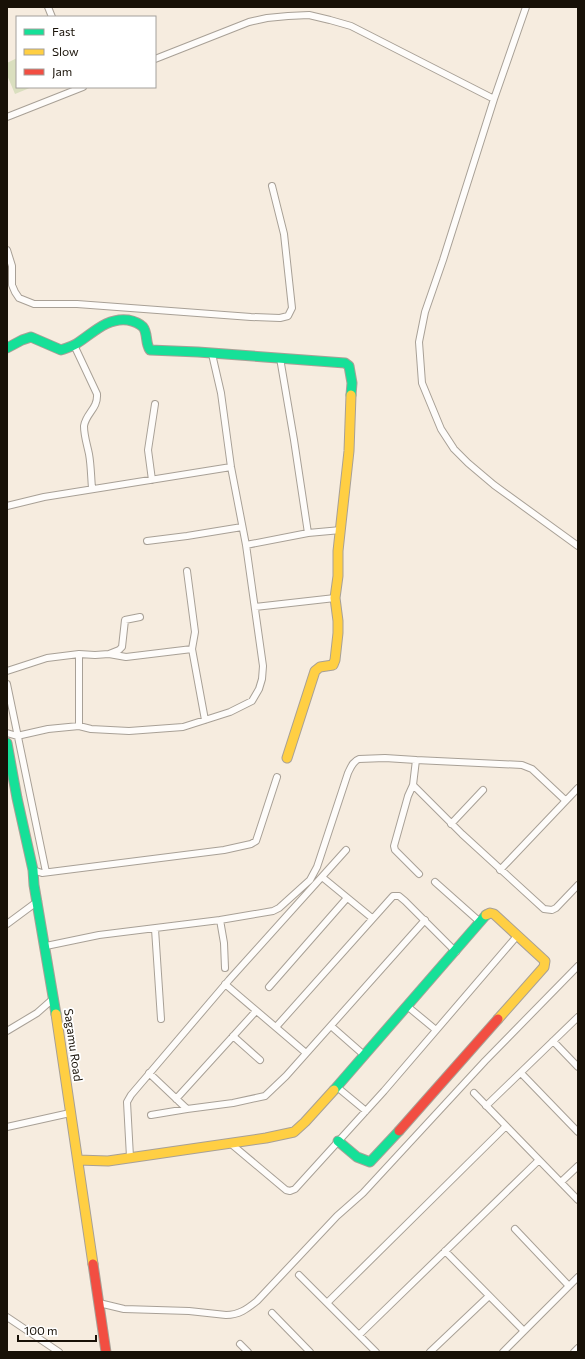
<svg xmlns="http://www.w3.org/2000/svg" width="585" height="1359" font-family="Commissioner,sans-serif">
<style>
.green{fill:#dadfbf}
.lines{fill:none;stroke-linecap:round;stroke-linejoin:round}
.street-casing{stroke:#a8a096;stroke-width:8}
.fast-casing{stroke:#a8a096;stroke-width:11}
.slow-casing{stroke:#a8a096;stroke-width:11}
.jam-casing{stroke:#a8a096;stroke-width:11}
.street{stroke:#fefcfa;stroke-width:6}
.fast{stroke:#16e098;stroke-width:9}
.slow{stroke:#ffcf43;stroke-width:9}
.jam{stroke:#f24e42;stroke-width:9}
.labels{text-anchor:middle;stroke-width:3.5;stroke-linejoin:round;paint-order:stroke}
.street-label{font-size:12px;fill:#181107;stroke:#fff}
</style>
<rect width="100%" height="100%" fill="#f6ecdf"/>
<!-- green -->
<path class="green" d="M17,58V87H32L15,94L7,75V63Z"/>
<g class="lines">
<!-- street casing -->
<g class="street-casing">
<path id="street" d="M48,7L52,17
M526,7L494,99L443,260L425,312L419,342L422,383L441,429L454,449L468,463L494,485L578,546
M155,59L249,22L267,18L288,16L309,15L330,20L351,26L494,99
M7,117L83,87
M7,250L12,266V285L15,292L19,298L34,304H77L251,317L280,318L288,316L292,308L284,234L272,186
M74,345L97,394C98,409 86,413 84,426C84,436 87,444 89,454C91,465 91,477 92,488
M280,358L294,440L308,533
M152,480L148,450L155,404
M7,506L44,497L231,467
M147,541L187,536L242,527
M246,545L308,533L341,530
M187,571L195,632L192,649L205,720
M255,607L335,598
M109,654L119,650L122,647L125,620L140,617
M7,671L47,658L79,654L95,655L109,654L126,657L192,649
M7,684L46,872
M79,726V654
M7,733L17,736L48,729L79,726L91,729L129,731L183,727L230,712L252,701L259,689L262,679L263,666L246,545L231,467L221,393L212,354
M416,760L413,785L408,796L394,846L395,850L419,874
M413,785L462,834L544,909L552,910L556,908L578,885
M451,824L483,790
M33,870L42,873L224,850L251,844L256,841L259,832L277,777
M500,870L578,788
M322,877L372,918
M435,882L480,922
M220,920L224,943L225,968
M7,924L38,901
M155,929L161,1019
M46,946L99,935L220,920L273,911L279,908L310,880L317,867L348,773C351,767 353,761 359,759L385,758L416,760L522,765L532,769L565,800
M225,984L306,1053
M269,987L347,898
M407,1006L436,1030
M331,1026L364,1055
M276,1027L393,896H399L405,901L456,952
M7,1031L37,1013L54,998
M233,1036L260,1060
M553,1041L578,1067
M149,1073L187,1109L233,1103L265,1096L286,1076L425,920
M521,1073L578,1132
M337,1087L366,1111
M474,1093L578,1200
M176,1099L256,1011
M486,1106L578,1017
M151,1115L187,1109
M7,1127L70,1113
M230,1143L286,1190L290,1191L295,1189L384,1091L517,936
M130,1157L127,1102L131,1095L229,980L346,850
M561,1182L578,1166
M515,1229L569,1286
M445,1251L524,1331
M299,1275L376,1352
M99,1303L124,1309L189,1311L226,1315C239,1315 247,1309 257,1301L337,1216L363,1193L485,1061L578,966
M327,1303L506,1126
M272,1313L310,1352
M7,1317L59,1352
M359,1335L539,1160
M240,1344L248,1352
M430,1352L489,1296
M503,1352L578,1277
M574,1352L578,1348"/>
</g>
<!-- fast casing -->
<g class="fast-casing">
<path id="fast" d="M7,348L22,340L31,337L61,350C66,348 71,347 76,344C92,334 107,317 128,320C133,321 139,323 143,327C148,333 145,343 150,350L198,352L345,363L349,366L352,383L351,395
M7,743L17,798L33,870L34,885L56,1014
M334,1090L486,915
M338,1141L357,1157L370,1162L399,1131"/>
</g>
<!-- slow casing -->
<g class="slow-casing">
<path id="slow" d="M287,758L315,671L320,667L333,665L335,660L338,633V621L335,598L338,576V551L349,451L351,395
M486,915L490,913L494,914L545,961L544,967L498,1019
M56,1014L93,1264
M78,1160L108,1161L266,1138L294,1132L305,1122L334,1090"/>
</g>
<!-- jam casing -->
<g class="jam-casing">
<path id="jam" d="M399,1131L498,1019
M93,1264L106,1352"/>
</g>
<!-- street -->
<use href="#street" class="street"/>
<!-- fast -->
<use href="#fast" class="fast"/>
<!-- slow -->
<use href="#slow" class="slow"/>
<!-- jam -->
<use href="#jam" class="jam"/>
</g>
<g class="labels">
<!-- street labels -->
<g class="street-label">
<text transform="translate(73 1045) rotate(82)" y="4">Sagamu Road</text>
</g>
</g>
<!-- border -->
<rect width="585" height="1359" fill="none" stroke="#181107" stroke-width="16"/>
<!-- legend -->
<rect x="16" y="16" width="140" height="72" fill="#ffffff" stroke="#a3a09c"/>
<rect x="24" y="29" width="20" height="6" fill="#16e098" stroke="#a3a09c"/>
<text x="52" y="36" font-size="12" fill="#181107">Fast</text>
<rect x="24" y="49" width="20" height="6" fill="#ffcf43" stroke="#a3a09c"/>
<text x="52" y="56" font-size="12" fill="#181107">Slow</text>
<rect x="24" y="69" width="20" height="6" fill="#f24e42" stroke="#a3a09c"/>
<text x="52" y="76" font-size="12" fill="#181107">Jam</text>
<!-- scale -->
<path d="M18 1335v6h78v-6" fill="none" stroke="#181107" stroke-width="2"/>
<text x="24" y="1335" font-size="12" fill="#181107" stroke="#ffffff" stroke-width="3" paint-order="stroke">100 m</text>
</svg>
